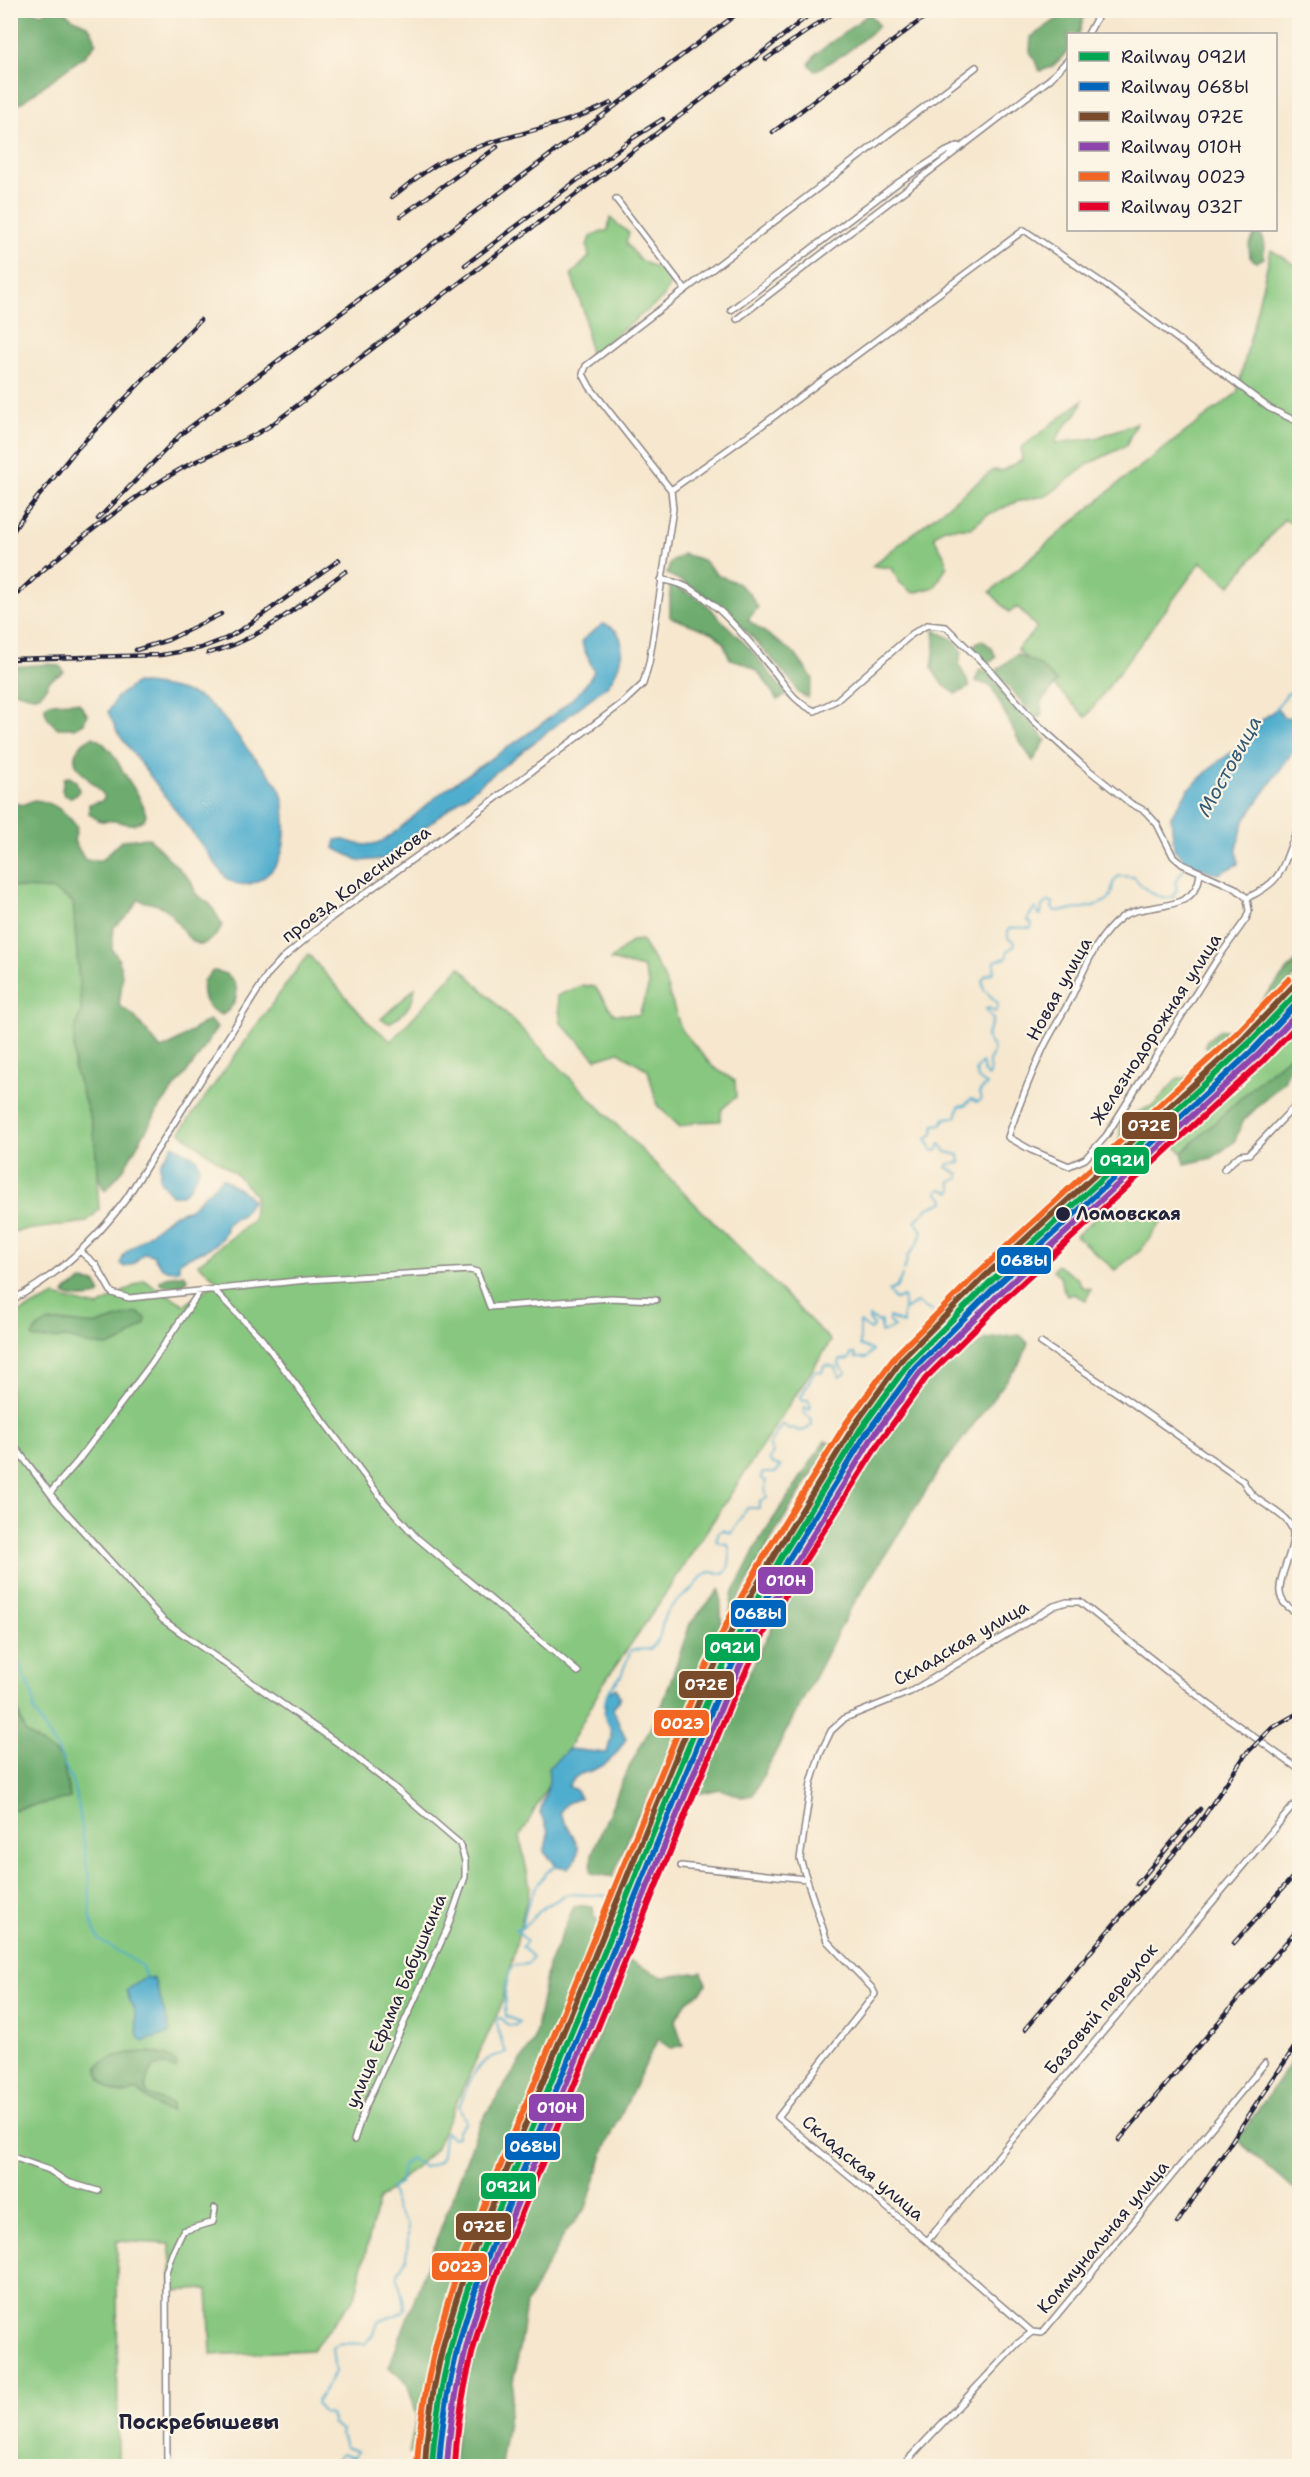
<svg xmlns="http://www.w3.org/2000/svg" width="1310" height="2477" font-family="'Shantell Sans',sans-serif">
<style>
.green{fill:#87c77f;stroke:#54745d;stroke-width:1.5}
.forest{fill:#6dac6e;stroke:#486754;stroke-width:1.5}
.water{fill:#50adce;stroke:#396884;stroke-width:1.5}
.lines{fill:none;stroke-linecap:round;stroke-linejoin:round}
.stream{stroke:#50adce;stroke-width:2}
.minor-casing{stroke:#8c8484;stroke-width:8}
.minor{stroke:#fff;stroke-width:5}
.rail-casing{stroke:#22223b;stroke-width:4.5}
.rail{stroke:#fcf5e5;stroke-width:2;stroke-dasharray:7;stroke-linecap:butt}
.rail-1-casing{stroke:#fcf5e5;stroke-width:10}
.rail-2-casing{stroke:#fcf5e5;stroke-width:10}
.rail-3-casing{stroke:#fcf5e5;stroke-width:10}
.rail-4-casing{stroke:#fcf5e5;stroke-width:10}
.rail-5-casing{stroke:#fcf5e5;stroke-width:10}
.rail-6-casing{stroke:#fcf5e5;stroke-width:10}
.rail-1{stroke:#00a651;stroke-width:6}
.rail-2{stroke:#0065bd;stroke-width:6}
.rail-3{stroke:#7a4b2a;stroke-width:6}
.rail-4{stroke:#8e44ad;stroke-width:6}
.rail-5{stroke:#f26522;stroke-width:6}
.rail-6{stroke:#e4002b;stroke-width:6}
.stop-dot{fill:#22223b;stroke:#fcf5e5;stroke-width:2}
.labels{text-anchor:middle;stroke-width:4.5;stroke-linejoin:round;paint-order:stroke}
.street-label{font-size:18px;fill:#22223b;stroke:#fcf5e5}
.stop-label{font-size:18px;font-weight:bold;fill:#22223b;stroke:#fcf5e5;text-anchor:start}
.water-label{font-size:20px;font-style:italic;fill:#345a76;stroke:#fcf5e5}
.neighbourhood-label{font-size:20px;font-weight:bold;fill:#22223b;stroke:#fcf5e5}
.line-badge{stroke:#fcf5e5;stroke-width:2}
.badge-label{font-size:16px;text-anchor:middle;font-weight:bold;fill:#fff}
</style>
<rect width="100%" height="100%" fill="#fcf5e5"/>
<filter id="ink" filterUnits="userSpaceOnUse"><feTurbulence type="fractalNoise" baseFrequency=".0167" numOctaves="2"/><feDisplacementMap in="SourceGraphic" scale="12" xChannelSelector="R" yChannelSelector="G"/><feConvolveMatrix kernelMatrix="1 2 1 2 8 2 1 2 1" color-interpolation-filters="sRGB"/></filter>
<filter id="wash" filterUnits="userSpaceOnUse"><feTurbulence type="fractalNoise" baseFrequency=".008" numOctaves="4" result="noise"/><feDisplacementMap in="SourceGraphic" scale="24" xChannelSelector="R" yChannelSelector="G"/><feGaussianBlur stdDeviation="1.35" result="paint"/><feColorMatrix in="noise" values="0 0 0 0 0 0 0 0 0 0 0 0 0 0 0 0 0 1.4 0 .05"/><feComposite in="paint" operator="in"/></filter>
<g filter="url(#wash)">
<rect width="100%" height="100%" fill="#f6e7ce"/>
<!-- green -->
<path class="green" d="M610,218L629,233L626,243L640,260L660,270L671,281L663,298L590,355L584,312L571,275L589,257L587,245L591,236L608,230Z
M1271,250L1299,267V528L1284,519L1230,586L1201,562L1086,717L1017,649L1037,628L1018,607L1009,612L990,592L1125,478L1237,393Z
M1083,400C1078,418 1061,425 1055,443L1096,438L1136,423L1126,446L1090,463L1048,495L1016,502L987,515L971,528H944L934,537L944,555L947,566L935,587L913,593L899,582L892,568L872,566L993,470L1002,471L1022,460L1021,448Z
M11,881L81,882L99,1210L86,1222L11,1232Z
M641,940L663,975L681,1029L713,1067L735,1081L736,1097L722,1109L720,1121L696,1122L680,1127L657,1105L648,1070L619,1052L596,1059L561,1023L557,996L583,985L595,987L614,1014L639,1015L649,985L643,968L610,960L632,941Z
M308,954L368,1022L391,1041L460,967L831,1341L658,1605L603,1684L520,1837L530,1887L501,2006L435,2149L378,2201L355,2297L312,2350L211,2355L208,2289L172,2291L170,2244L117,2241L118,2466H11V1810L70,1798L62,1758L26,1733L11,1695L10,1317L55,1296L97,1307L144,1280L185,1305L218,1281L198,1264L253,1220L255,1195L237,1175L180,1132Z
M415,988C413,1005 404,1015 389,1023L381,1019Z
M1299,1014V1048L1258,1082L1182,1153L1169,1138Z
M1206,1063L1207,1066L1204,1072L1155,1118L1116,1151L1113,1150L1120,1136L1121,1123L1131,1115L1154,1105L1178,1078H1185Z
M1114,1206L1162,1221L1141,1250L1115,1270L1076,1236L1105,1209Z
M1057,1265L1078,1279L1082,1287L1091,1289L1086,1300L1073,1294L1067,1296L1062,1286L1060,1276L1053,1270Z"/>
<!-- forest -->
<path class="forest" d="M10,11H33L42,14L46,11H65C73,25 91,17 96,43L86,55L11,110Z
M1069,11H1085L1079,34H1068V51L1052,67L1040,71L1030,51L1031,37Z
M870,13L879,26L846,53L815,71L809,64L816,54Z
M1256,231L1260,233L1264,240V258L1256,262L1250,257L1249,246Z
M683,554L703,560L718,575L737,583L749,593L758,607L748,620L795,654L813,679L808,698L798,693L794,684C755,640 722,598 667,574L670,563Z
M670,584L702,600L751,650L787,695L777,700C763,677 758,665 730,659L723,642L713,633L670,617Z
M934,630L954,640L962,651L959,664L970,687L956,694L942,684L932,669L935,643Z
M982,640L992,648L996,657L992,661L986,662L973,648L976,643Z
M1017,654L1040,665L1057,682L1041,703L1042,715L1036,718L998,675L997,670Z
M49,664L60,666L64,672L49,681C40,705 29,694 11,690V667Z
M980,669L986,671L1046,740L1033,761L1018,739L991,686L975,681Z
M74,702L79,703L87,714L84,723L75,728H58C51,723 44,715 45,706L50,703Z
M93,737C110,746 115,757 124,773C133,788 142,798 146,815L144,820C129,827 129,824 115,821C102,819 103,826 89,813V804L102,801L105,797C98,783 64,767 78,749C82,743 87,739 93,737Z
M69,777L76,781L79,790L77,795L70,797L64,795L62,790L64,778Z
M34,800C52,801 66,812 77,827L74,841L85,860H102L122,840L149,838L191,881L196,894L210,904L222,924C220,935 211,939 202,945C185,942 180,923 169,912C162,904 148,903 138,900L129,914L114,927L112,949C126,964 122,986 119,1005L134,1016L161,1049C178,1043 192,1029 209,1020L217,1027L197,1059L159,1108L123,1170L105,1191L99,1180L93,1127L74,1068V1033L81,1010L73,902L53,890L11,887V801L22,805Z
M1298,958L1299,969C1278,1002 1247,1030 1217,1056L1204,1046L1207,1040L1221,1029L1228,1031L1245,1020Z
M213,971C240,972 245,1001 222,1015C205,1009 201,997 203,981Z
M1299,1048L1284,1081L1244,1120L1234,1142L1212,1158L1185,1164L1182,1153L1258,1082Z
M184,1274L188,1280C181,1288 170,1289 160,1284V1281L166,1277Z
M82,1281L96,1283L100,1292L98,1296C87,1298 74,1300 64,1294L67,1290Z
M138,1313L146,1318L145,1324L124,1340L110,1346L91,1345L68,1338L35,1339L32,1337C41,1311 77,1326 96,1324C111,1322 123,1315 138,1313Z
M1020,1335L1028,1343L1022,1360L940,1469L849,1611L753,1795L742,1797L720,1789L698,1794L731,1709L792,1588L856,1480L925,1382L986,1339Z
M825,1441L831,1444L779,1526L730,1614L732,1595L760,1539Z
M720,1589L722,1631L686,1725L635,1821L613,1877L591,1873L592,1854L624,1777L663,1703L690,1624Z
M11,1695L26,1733L62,1758L70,1798L11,1810Z
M574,1906H593L594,1918L602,1921L597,1944L576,2000L545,2068L471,2263L437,2364L416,2455L409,2453L417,2416L407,2383L389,2367L480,2123L534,2041L548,1966Z
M630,1961L662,1977L702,1972L706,1984L700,1993L687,2002L675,2020L683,2046L671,2049L658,2039L605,2148L586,2208L565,2233L526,2304L501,2466H453L459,2418L475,2349L504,2260Z
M1299,2051V2194L1237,2140Z
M146,2052C159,2053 168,2054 177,2064L176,2069L164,2065L155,2066C148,2074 143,2085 148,2095L172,2104L171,2111L159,2108L138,2091C132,2090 129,2093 123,2093C110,2093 96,2079 98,2066C111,2054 129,2053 146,2052Z"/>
<!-- water -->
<path class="water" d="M603,624C633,631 621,669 608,685L384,859L360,861L334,848L336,840L341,839C355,843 366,848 380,842C397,834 425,805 441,793C477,765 579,708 594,671L583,647L582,640Z
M136,683C157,685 193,690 209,704C225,716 240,740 253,756C262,767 276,779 281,792C286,807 287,840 281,855C272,877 248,893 227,879L118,733L108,712L117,697Z
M1277,708L1283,717L1299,718V743L1244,821L1237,848L1238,864L1218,874L1189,864L1174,849L1171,816L1188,790L1215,764L1251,739L1262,720Z
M173,1145L196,1158L200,1168L190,1187L182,1195H172L160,1181V1164Z
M222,1178L248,1195L252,1201L240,1217H236L227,1224C222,1252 197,1249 179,1263V1270C164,1273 160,1267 153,1255L144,1253L133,1264L125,1267L120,1264L125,1253L144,1238L173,1215L190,1209Z
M616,1688L620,1698L613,1709L626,1739C618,1751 612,1761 600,1767C582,1777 582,1767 568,1786L576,1790L580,1798L567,1803L560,1812C564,1829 593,1848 568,1868L557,1866L544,1852C549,1836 550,1827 540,1814C543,1794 552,1788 548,1768L569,1749L607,1753L611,1737L610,1727L604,1715L607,1693Z
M146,1977L154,1979L169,2027V2033L143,2042L138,2037L135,2013L126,1991Z"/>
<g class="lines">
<!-- stream -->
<path class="stream" d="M1275,710L1287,694L1300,688
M904,1271L908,1256L918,1243L922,1231L915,1221L928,1208L944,1202V1199L938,1194V1191L941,1189L951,1192L953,1189L950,1182L959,1178V1174L946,1167L949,1164L960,1163L959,1155L946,1152L940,1143L937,1151H933L926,1139L933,1134L934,1125L941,1124L946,1118L956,1117L959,1106L965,1105L971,1099L977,1102L981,1100L979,1093L987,1084L978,1079L976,1070L982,1062L984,1072L988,1076L990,1075L989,1061L993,1053V1047L986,1037L993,1020L986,1009L989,1008L995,1012L998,1003L984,990L982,981L985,976L994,972L995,961L1007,958V951L1014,946V942L1008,938V930C1014,925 1024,929 1031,928L1032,924L1027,920L1033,910L1036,908L1038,914L1041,915L1042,906L1047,902H1053L1052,908L1055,911C1066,911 1105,907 1110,897C1114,889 1110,882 1119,876L1134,877C1143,889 1157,900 1173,897L1177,889L1175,882L1184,869
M906,1309L917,1303L938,1315
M10,1636L25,1679L33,1695L34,1711L58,1750L72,1782L79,1808L89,1881L91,1921L99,1940L141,1965L146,1977
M604,1707L607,1693L621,1676L631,1650L650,1649C665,1636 659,1628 665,1615C672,1603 687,1595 696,1585C699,1581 701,1576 705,1574C710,1570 718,1573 724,1574C731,1567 731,1553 728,1544L719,1543L716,1540L719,1532L722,1530L731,1533L747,1508H759L760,1501L767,1498L765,1490L766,1481L761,1478L762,1473H775L781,1467L772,1463L769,1459L773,1454L769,1445L782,1424L789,1429L793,1428L799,1431L805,1430L812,1425L811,1418L804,1413L803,1409L805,1407L809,1410L811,1407L808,1399L803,1401L801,1397L814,1372L823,1371V1367L826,1365L835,1367L839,1377L846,1373L839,1365L840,1360L849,1359L851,1354H856L855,1358H866L873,1351L860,1345V1322L870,1330L874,1326L869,1320V1317L879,1322L881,1321V1333L894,1327L889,1322V1317L903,1324C902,1313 906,1309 903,1297L895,1299L888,1291L896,1288L902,1276
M604,1713L612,1729
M521,1929L544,1907L568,1894L610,1896
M331,2466L341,2454L354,2458L357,2451L345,2447L341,2434L342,2430L333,2424L330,2414L322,2412L316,2403L335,2373L332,2348L339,2343L366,2344L374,2334L378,2322L403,2312L405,2308L398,2279V2272L407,2258L408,2232L407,2224L396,2210L391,2188L400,2184L403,2164L410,2158L424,2167C451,2162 438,2149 446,2132L452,2138L457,2137V2131L466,2122L459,2106C468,2088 472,2067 492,2057C497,2055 501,2055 506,2052L499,2034L497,2021L499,2018L503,2019C506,2025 510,2026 517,2025L519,2022L506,2016C503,1998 505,1983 512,1966L528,1964L533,1957L522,1947L527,1941L515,1929H521C526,1907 537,1874 559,1864"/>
</g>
</g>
<g filter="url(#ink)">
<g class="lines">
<!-- minor casing -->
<g class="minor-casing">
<path id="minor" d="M1088,34L1101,10
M616,199L684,288
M731,310L899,182L945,152L958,146
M737,319L1050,79L1068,60
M671,490L761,426L1024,230L1107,286L1269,408L1300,423
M661,580C706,582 749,642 776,674C788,690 796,703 815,711L837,700L912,634L927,625L946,627L989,669L1034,721L1080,763L1130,803L1145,811L1157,824L1173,856L1182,864L1235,888L1247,898L1249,911L1246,919L1216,961L1106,1136L1085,1159L1069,1166L1031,1150L1008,1137C1018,1108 1029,1079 1042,1051C1050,1033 1062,1016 1071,998C1084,971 1096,936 1122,917C1147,900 1195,916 1200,874
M1247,898C1290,878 1280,863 1300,825
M1224,1169L1240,1155L1249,1154L1292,1109L1300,1104
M81,1252L96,1265L112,1293L129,1298L307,1280L470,1270L477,1272L490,1307L611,1298L656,1300
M214,1290L261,1338L385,1503L416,1537L578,1672
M10,1301C58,1276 94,1242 126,1199L268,974L283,958L332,917L459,826L624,702L643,684L649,663L673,509L671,490L590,387L583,374L586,366L976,67
M1041,1343L1123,1397L1243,1481C1246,1486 1249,1492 1254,1496C1264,1506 1292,1517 1293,1533C1295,1561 1258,1599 1300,1613
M10,1440L55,1500L163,1620L342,1746L396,1789L460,1844L465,1861V1877L447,1929L364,2110L354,2140
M50,1493L77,1462L151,1364L200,1291
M681,1866L806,1879
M10,2156L49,2170L67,2182L98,2191
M927,2241L1300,1798
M1032,2332L927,2241L778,2117L875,1994L872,1988L827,1941L800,1859L811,1783L820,1754L831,1731L845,1718L910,1692L1054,1606L1067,1602H1080L1207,1703L1300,1770
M167,2466L166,2272L172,2254L183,2231L213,2222L215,2208
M902,2466L1017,2344L1032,2332L1042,2333L1265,2063"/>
</g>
<!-- minor -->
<use href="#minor" class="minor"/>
<!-- rail casing -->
<g class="rail-casing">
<path id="rail" d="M766,59L838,10
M773,132L934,10
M392,197C409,184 426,169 445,160C498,135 558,129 611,103
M401,216L497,147
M465,265L633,138L663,119
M10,464L14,491L10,520
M98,519L181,434L742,10
M10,536L25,513L75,451L200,320
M41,572C82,537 132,497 179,470C210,452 244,444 274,423L743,68L815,10
M10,601L47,566
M136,650L168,640L221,614
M208,653C261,641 302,602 346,571
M10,659L161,655L201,648L227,638L244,628L339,560
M1244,1756L1272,1728L1300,1712
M1137,1884L1200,1809
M1234,1943L1300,1869
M1025,2029L1198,1825L1248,1751
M1119,2140L1300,1926
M1177,2223L1300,2039"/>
</g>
<!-- rail -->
<use href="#rail" class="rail"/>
<!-- rail-1 casing -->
<g class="rail-1-casing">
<path id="rail-1" d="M432,2466C436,2396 452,2331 476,2265L711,1692L744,1623L782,1556L860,1430L909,1363L988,1284L1248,1044L1300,990"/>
</g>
<!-- rail-2 casing -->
<g class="rail-2-casing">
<path id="rail-2" d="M439,2466C443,2397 459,2333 483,2268L718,1695L751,1626L788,1560L866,1434L915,1368L993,1289L1253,1050L1300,1000"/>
</g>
<!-- rail-3 casing -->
<g class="rail-3-casing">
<path id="rail-3" d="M425,2466C428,2395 445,2329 469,2262L704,1689L737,1619L776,1552L854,1426L903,1358L983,1278L1243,1039L1295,984"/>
</g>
<!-- rail-4 casing -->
<g class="rail-4-casing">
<path id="rail-4" d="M447,2466C451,2398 467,2335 490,2270L725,1698L757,1630L795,1564L872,1438L920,1373L998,1295L1258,1055L1300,1011"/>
</g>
<!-- rail-5 casing -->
<g class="rail-5-casing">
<path id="rail-5" d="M417,2465C421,2394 438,2327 462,2260L697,1686L730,1617L769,1548L847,1422L898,1353L978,1273L1237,1033L1289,979"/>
</g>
<!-- rail-6 casing -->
<g class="rail-6-casing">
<path id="rail-6" d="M455,2466C458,2399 474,2336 497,2273L732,1701L764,1633L801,1567L879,1443L926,1378L1004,1300L1263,1061L1300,1022"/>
</g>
<!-- rail-1 -->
<use href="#rail-1" class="rail-1"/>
<!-- rail-2 -->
<use href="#rail-2" class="rail-2"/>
<!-- rail-3 -->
<use href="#rail-3" class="rail-3"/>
<!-- rail-4 -->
<use href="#rail-4" class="rail-4"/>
<!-- rail-5 -->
<use href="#rail-5" class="rail-5"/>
<!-- rail-6 -->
<use href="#rail-6" class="rail-6"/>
</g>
</g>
<!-- markers -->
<circle class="stop-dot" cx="1063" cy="1214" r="8"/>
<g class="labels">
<!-- street labels -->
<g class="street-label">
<text transform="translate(356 884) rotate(-37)" y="6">проезд Колесникова</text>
<text transform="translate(1059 989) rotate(-61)" y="6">Новая улица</text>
<text transform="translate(1156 1029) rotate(-57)" y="6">Железнодорожная улица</text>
<text transform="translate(961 1643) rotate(-30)" y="6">Складская улица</text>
<text transform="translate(396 2001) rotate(-67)" y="6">улица Ефима Бабушкина</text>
<text transform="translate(1101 2009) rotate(-50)" y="6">Базовый переулок</text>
<text transform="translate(863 2168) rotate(40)" y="6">Складская улица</text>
<text transform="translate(1103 2237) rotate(-50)" y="6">Коммунальная улица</text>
</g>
<!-- stop labels -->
<g class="stop-label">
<text x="1076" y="1220">Ломовская</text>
</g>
<!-- water labels -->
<g class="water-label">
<text transform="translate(1229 766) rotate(-61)" y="7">Мостовица</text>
</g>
<!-- neighbourhood labels -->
<g class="neighbourhood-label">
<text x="199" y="2429">Поскребышевы</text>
</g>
</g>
<g class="line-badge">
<rect x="1121" y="1111" width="57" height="29" rx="6" fill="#7a4b2a"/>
<rect x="1093" y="1146" width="57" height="29" rx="6" fill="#00a651"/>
<rect x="996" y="1246" width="56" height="29" rx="6" fill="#0065bd"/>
<rect x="757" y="1566" width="57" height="29" rx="6" fill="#8e44ad"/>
<rect x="730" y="1599" width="57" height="29" rx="6" fill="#0065bd"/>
<rect x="704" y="1633" width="57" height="29" rx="6" fill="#00a651"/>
<rect x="678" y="1670" width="57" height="29" rx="6" fill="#7a4b2a"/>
<rect x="653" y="1709" width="57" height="28" rx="6" fill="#f26522"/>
<rect x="528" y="2093" width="57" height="29" rx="6" fill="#8e44ad"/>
<rect x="504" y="2132" width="57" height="29" rx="6" fill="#0065bd"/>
<rect x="480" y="2172" width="57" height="28" rx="6" fill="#00a651"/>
<rect x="455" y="2212" width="57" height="29" rx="6" fill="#7a4b2a"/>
<rect x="431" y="2252" width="57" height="29" rx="6" fill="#f26522"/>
</g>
<g class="badge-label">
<text x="1149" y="1131">072Е</text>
<text x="1122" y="1166">092И</text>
<text x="1024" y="1266">068Ы</text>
<text x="786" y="1586">010Н</text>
<text x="758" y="1619">068Ы</text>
<text x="732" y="1653">092И</text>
<text x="706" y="1690">072Е</text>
<text x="682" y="1729">002Э</text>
<text x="557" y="2113">010Н</text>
<text x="533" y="2152">068Ы</text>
<text x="508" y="2192">092И</text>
<text x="484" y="2232">072Е</text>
<text x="460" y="2272">002Э</text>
</g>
<!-- margin -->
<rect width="1310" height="2477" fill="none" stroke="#fcf5e5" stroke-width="36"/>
<!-- legend -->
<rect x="1067" y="33" width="210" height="198" fill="#fcf5e5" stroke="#a5a1a1" stroke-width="1.5"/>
<rect x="1079" y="52" width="30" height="9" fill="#00a651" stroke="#a5a1a1" stroke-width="1.5"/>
<text x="1121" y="63" font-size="18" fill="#22223b">Railway 092И</text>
<rect x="1079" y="82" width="30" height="9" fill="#0065bd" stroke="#a5a1a1" stroke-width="1.5"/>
<text x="1121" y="93" font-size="18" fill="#22223b">Railway 068Ы</text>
<rect x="1079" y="112" width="30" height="9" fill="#7a4b2a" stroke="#a5a1a1" stroke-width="1.5"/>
<text x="1121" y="123" font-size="18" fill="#22223b">Railway 072Е</text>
<rect x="1079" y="142" width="30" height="9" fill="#8e44ad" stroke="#a5a1a1" stroke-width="1.5"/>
<text x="1121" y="153" font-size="18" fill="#22223b">Railway 010Н</text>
<rect x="1079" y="172" width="30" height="9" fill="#f26522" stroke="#a5a1a1" stroke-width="1.5"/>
<text x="1121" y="183" font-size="18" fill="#22223b">Railway 002Э</text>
<rect x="1079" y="202" width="30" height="9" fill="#e4002b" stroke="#a5a1a1" stroke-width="1.5"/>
<text x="1121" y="213" font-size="18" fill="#22223b">Railway 032Г</text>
</svg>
